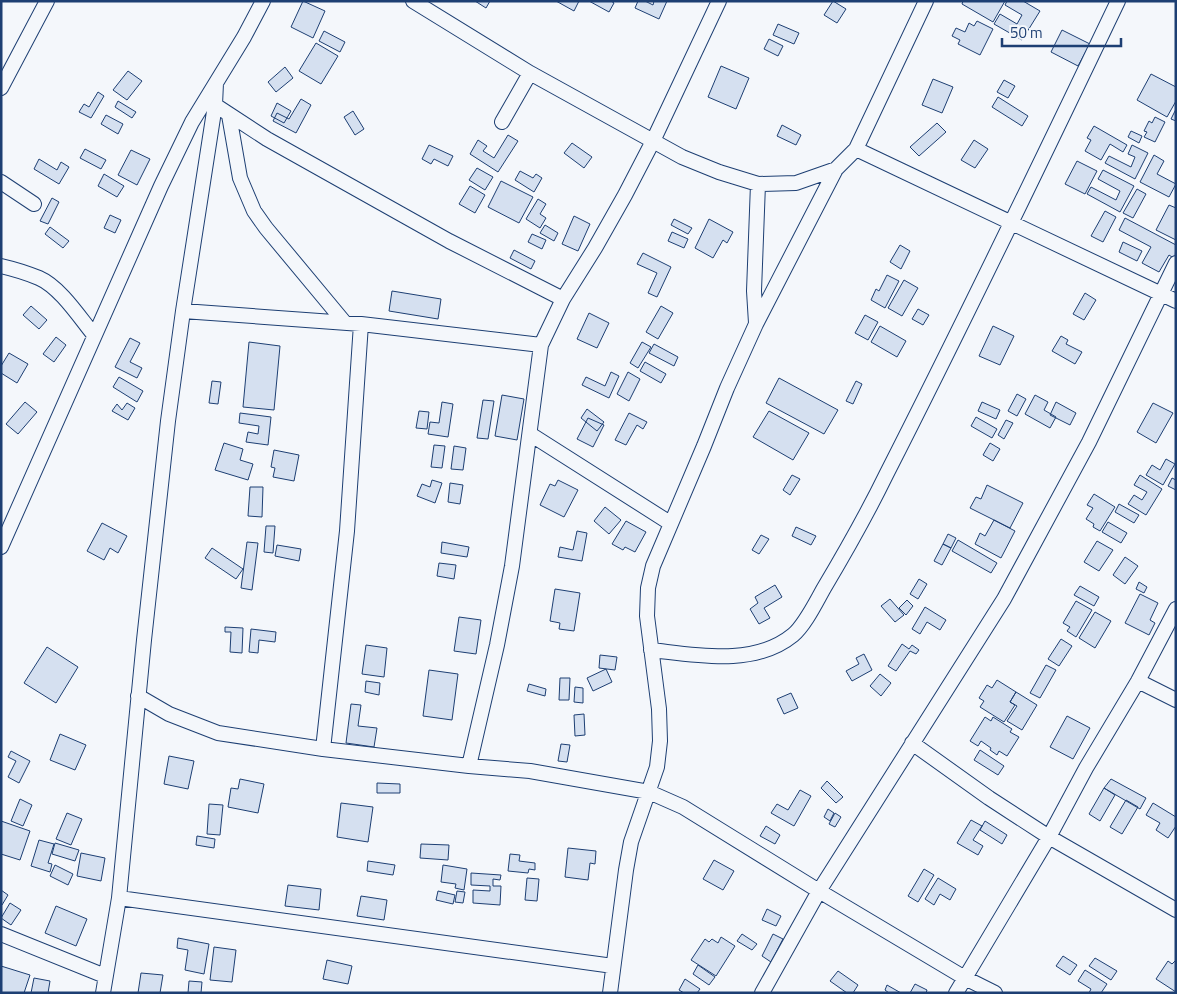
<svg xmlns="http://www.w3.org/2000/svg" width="1177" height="994" font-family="'Titillium Web',sans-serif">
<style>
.building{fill:#d5e0f0;stroke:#1d3f73}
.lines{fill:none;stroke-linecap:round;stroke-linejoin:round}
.street-casing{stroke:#1d3f73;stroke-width:16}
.street{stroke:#f4f7fb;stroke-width:14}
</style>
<rect width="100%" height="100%" fill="#f4f7fb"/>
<!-- building -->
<path class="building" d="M303,1L325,11L313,38L291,27Z
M475,1H490L486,8Z
M556,1H579L574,11Z
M589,1H611L614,3L609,12Z
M638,1H645L653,5L654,1H667L659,19L635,8Z
M833,1L846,9L837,23L824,15Z
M963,1H1005L993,22L962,4Z
M1007,1H1023L1040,11L1022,40L994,24L1000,14L1017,24L1022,15L1005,5Z
M977,21L993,29L980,55L958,44L960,40L952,36L956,28L965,32L969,23L974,26Z
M778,24L799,33L794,44L773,35Z
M1062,30L1090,44L1078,66L1051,52Z
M324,31L345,42L340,52L319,41Z
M769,39L783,46L778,56L764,49Z
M316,43L338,56L321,84L299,71Z
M721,66L749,78L736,109L708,97Z
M285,67L293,78L276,92L268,82Z
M128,71L142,81L127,100L113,90Z
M1151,74L1176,87V101L1167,117L1137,100Z
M933,79L953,87L942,113L922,105Z
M1004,80L1015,86L1008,98L997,92Z
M98,92L104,96L91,118L79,112L84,104L89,107Z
M998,97L1028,116L1022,126L992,107Z
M301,99L311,105L296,133L273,121L277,113L289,119Z
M118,101L136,112L132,118L115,107Z
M277,103L291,111L284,123L271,116Z
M1176,109V121L1171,119Z
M353,111L364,129L355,135L344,117Z
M106,115L123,124L118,134L101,124Z
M1155,117L1165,122L1155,142L1144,137L1147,132L1144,131L1149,121L1152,123Z
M937,123L946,132L919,156L910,147Z
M782,125L801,135L796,145L777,136Z
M1094,126L1127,145L1123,152L1110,144L1101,160L1085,151L1091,140L1087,138Z
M1131,131L1142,136L1139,143L1128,137Z
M508,135L518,141L498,172L470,154L478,140L487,146L483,151L494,158Z
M974,140L988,149L975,168L961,160Z
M572,143L592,157L584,168L564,153Z
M429,145L453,156L448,166L434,159L431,164L422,159Z
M1132,145L1148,153L1135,179L1105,163L1109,156L1131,167L1135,157L1128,154Z
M85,149L106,160L101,169L80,158Z
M131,150L150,159L137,185L118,175Z
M1154,155L1164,161L1157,174L1176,184L1169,197L1140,182Z
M39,159L57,170L61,162L69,167L59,184L34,169Z
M1077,161L1097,171L1085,194L1065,184Z
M477,168L493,177L485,190L469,180Z
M1103,170L1134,186L1120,212L1087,194L1091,187L1116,200L1120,191L1098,179Z
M520,171L533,178L536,174L542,178L534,192L515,180Z
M104,174L124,186L117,197L98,186Z
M501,181L533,197L519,223L488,207Z
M470,186L485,195L475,213L459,204Z
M1137,189L1146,194L1133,218L1123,213Z
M52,198L59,202L48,224L40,221Z
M538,199L546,204L540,214L546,218L540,228L526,219Z
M1169,205L1176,208V240L1156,230Z
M1105,211L1116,217L1103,242L1091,236Z
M110,215L121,220L115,233L104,228Z
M574,216L590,224L578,251L562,244Z
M1125,218L1176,245L1175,259L1169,255L1159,272L1142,263L1151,247L1119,230Z
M674,219L692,228L688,234L671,225Z
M709,219L733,232L727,243L723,240L713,258L695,248Z
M545,225L558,233L554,241L540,233Z
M50,227L69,241L63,248L45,234Z
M672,232L688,239L684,248L668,241Z
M532,234L546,240L542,249L528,242Z
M1123,242L1142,251L1137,261L1119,252Z
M900,245L910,251L901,269L890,262Z
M514,250L535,261L531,269L510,258Z
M643,253L671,267L657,297L648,293L657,273L637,264Z
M887,275L899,281L885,308L871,300L876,289L879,291Z
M904,280L918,288L902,316L888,308Z
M392,291L441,299L438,319L389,311Z
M1085,293L1096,300L1084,320L1073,314Z
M31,306L47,320L39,329L23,315Z
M661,306L673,313L658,339L646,332Z
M918,309L929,315L923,325L912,319Z
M589,313L609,323L597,348L577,339Z
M865,315L878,322L868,340L855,333Z
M880,326L906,341L897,357L871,342Z
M993,326L1014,336L1000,365L979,356Z
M1061,336L1068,340L1066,344L1082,352L1075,364L1052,351Z
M56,337L66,345L54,362L43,354Z
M130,338L140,343L130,362L142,368L137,378L115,367Z
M249,342L280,346L274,410L243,407Z
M642,342L651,347L638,368L630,363Z
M654,344L678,357L674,366L649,353Z
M9,353L28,364L17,383L1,373V366Z
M645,362L666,374L661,383L640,371Z
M611,372L619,376L609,398L582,385L586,377L605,386Z
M628,372L640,379L629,401L617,394Z
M119,377L143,391L137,402L113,387Z
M779,378L838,410L824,434L766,403Z
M212,381L221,382L218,404L209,403Z
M856,381L862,384L853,404L846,401Z
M1017,394L1026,399L1017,416L1008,411Z
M502,395L524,399L517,440L495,436Z
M1035,395L1048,402L1044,410L1056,417L1050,428L1025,414Z
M483,400L494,401L488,439L477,438Z
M25,402L37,412L18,434L6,424Z
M442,402L453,404L448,437L428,434L430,422L439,423Z
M982,402L1000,410L996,419L978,411Z
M1056,402L1076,413L1070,425L1050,415Z
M127,403L135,408L128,420L112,411L117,404L122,410Z
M1153,403L1173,413L1156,443L1137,432Z
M587,409L604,422L597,431L581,418Z
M419,411L429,412L427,429L416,428Z
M769,411L809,433L793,460L753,437Z
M240,413L271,417L268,445L246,442L248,432L258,434L259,426L239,423Z
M629,413L647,422L643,429L637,425L626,445L615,440Z
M976,417L997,429L992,438L971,426Z
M588,418L604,425L593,447L577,439Z
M1006,420L1013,423L1004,439L998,435Z
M224,443L243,449L240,460L253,464L248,480L215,470Z
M990,443L1000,449L993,461L983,455Z
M434,445L445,446L442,468L431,467Z
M454,446L466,448L463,470L451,469Z
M274,450L299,455L294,481L273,477L275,468L271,467Z
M1166,459L1175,464L1163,485L1146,475L1152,465L1160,470Z
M792,475L800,479L790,495L783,490Z
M1140,475L1162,489L1146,515L1128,504L1134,495L1142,500L1147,492L1134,485Z
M1172,478L1176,480V490L1168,486Z
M432,480L442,483L435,503L417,496L422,484L430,487Z
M558,480L578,490L564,517L540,505L550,484L555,486Z
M450,483L463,485L460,504L448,502Z
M987,485L1023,503L1010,528L970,508L976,497L981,499Z
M250,487H263L262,517L248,516Z
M1094,494L1115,507L1100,531L1093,527L1094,524L1086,519L1093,508L1087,505Z
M1119,504L1139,515L1134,523L1115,512Z
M605,507L621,520L609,534L594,521Z
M994,520L1015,531L1001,558L975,544L980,533L985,536Z
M626,521L646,532L635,552L625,547L623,550L612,544Z
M1108,522L1127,533L1121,543L1102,532Z
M102,523L127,536L118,553L110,548L104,560L87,551Z
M266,526H275L273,553L264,552Z
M796,527L816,536L811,545L792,536Z
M577,531L587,533L582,561L558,557L560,547L573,550Z
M948,534L956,538L951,548L943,544Z
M761,535L769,539L759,554L752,550Z
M958,540L997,563L991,573L952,551Z
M1097,541L1113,550L1099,571L1084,562Z
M247,542L258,543L252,590L241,588Z
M442,542L469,547L467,557L441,553Z
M943,544L951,548L942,565L934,561Z
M277,545L301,549L299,561L275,556Z
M212,548L243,569L236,579L205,558Z
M1125,557L1138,566L1125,584L1113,575Z
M439,563L456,565L454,579L437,576Z
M919,579L927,584L918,599L910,594Z
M1139,582L1147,587L1144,593L1136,589Z
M775,585L782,597L764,608L770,618L759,624L750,609L758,603L755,597Z
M1080,586L1099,597L1094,606L1074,595Z
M555,589L580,593L574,631L559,629L560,623L550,621Z
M1140,594L1158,603L1150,620L1155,623L1149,635L1125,623Z
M890,599L904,615L895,622L881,606Z
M907,600L913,606L906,615L899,608Z
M1076,601L1092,610L1076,637L1067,631L1070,627L1063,623Z
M925,607L946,620L940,630L927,622L920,634L912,629Z
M1095,612L1111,621L1095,648L1079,638Z
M459,617L481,620L476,654L454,651Z
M225,627L243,628L242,653L230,652L231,632H225Z
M251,629L276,632L275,642L259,640L258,653L249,652Z
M1061,639L1072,646L1059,666L1048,659Z
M902,644L909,649L912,645L919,650L916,654L910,651L896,671L888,666Z
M366,645L387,648L384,677L362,674Z
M47,647L78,667L56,703L24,683Z
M864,654L872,670L852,681L846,671L859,664L856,658Z
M600,655L617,657L615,670L599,668Z
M1046,665L1056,670L1040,698L1030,693Z
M606,669L612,682L593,691L587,678Z
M429,670L458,674L452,720L423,716Z
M880,674L891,683L881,696L870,686Z
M560,678H570L569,700H559Z
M997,680L1016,692L1010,702L1015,705L1004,722L980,707L984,701L979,698L987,685L992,688Z
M366,681L380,683L379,695L365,692Z
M529,684L546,689L545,696L527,691Z
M575,687L583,688V703L574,702Z
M1016,692L1037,705L1022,730L1007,721L1017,706L1010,702Z
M791,693L798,708L784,714L777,699Z
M351,704L361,705L358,726L377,728L374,747L346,743Z
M584,714L585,735L575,736L574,715Z
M1067,716L1090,728L1073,759L1050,747Z
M985,717L991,721L993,717L1012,729L1010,732L1019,737L1007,756L999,751L997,755L990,750L991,748L981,741L978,746L970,741Z
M60,734L86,745L75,770L50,760Z
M561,744L570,745L567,762L558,761Z
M980,750L1004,766L998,775L974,760Z
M11,751L30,761L19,783L8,777L16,761L8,757Z
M169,756L194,761L188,789L164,784Z
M240,779L264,784L258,813L228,807L231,788L238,789Z
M1111,779L1146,798L1140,809L1104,788Z
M827,781L843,797L836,803L821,788Z
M377,783L400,784V793H377Z
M1104,788L1115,795L1100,821L1089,814Z
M800,790L811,796L794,826L771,813L777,804L788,810Z
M20,799L32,805L23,826L11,821Z
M1126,800L1138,807L1122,834L1110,827Z
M341,803L373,807L368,842L337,837Z
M1153,803L1176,817V826L1168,838L1156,830L1160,823L1146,815Z
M209,804L223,805L220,835L207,834Z
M828,809L834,813L830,821L824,817Z
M67,813L82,819L71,845L56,839Z
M835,813L841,817L835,827L829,824Z
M971,820L982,826L973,840L983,846L978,855L957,843Z
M1,821L30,831L20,860L1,854Z
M985,821L1007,835L1002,844L980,830Z
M766,826L780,835L775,844L760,836Z
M197,836L215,839L214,848L196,845Z
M39,840L54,844L48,863L52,864L50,872L31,866Z
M55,843L79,850L75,861L52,854Z
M421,844L449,845L448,860L420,858Z
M568,848L596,851L595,864L590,863L588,880L565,877Z
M81,853L105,858L101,881L77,876Z
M510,854L520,855L519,861L535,863V870L529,869L528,873L508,871Z
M714,860L734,871L723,890L703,879Z
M368,861L395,865L393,875L367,871Z
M55,865L73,874L68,885L50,876Z
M443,865L467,869L464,890L455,888L456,884L441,882Z
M924,869L934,875L918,902L908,896Z
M471,873L501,875L500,880L493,879V886H501L500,905L473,903V890L490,891V886L471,885Z
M527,878L539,879L537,901L525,900Z
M938,878L956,889L950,900L940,894L934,905L925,899Z
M288,885L321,889L319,910L285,906Z
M1,890L8,895L2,905H1Z
M438,891L455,895L453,904L436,900Z
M457,891L465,892L463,903L455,902Z
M361,896L387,900L384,920L357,916Z
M10,903L21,910L11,925L1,918Z
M56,906L87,919L76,946L45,933Z
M767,909L781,916L776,926L762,920Z
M742,934L757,944L752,950L737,941Z
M773,934L783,939L771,962L762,956Z
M721,937L735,946L716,976L691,960L705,939L709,942L712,939L718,943Z
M178,938L209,944L204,974L185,970L188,950L177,948Z
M214,947L236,950L232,982L210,980Z
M1063,956L1077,965L1070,975L1056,966Z
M1095,958L1117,971L1111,980L1089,966Z
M327,960L352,966L348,984L323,979Z
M1176,960V992L1156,979L1168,961L1172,964Z
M698,965L715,977L709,985L693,974Z
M1,966L30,975L24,993H1Z
M1085,970L1107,984L1101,993H1089L1091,989L1078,981Z
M838,971L858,985L853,993H847L830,981Z
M141,973L163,975L160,993H138Z
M34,978L50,981L48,993H31Z
M685,979L700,989L697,993H684L679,990Z
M189,981L202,982L201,993H188Z
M915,984L927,990L926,993H910Z
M887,985L901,993H889L885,990Z"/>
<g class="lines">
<!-- street casing -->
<g class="street-casing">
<path id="street" d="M413,1L530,73L682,157L719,172L758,184L796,183L836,169L856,149L926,1
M1,88L47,1
M215,105L267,139L449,241L563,299
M229,115L240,178L254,211L266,228L345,323
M502,122L530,73
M856,149L1176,301
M1,182L34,204
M1,266C14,269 27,273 39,278C60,287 80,318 94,335
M183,311L361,324L541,345
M756,323L754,291L758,184
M530,434L670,523
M1,547L161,186L192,122L244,37L263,1
M651,650C696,655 754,667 793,635C805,625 816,602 824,588C846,551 867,514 886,475C966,318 1042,160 1118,1
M1138,681L1176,700
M138,696L169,714L218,733L323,749L469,766L530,771L649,792L683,807L819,891L965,978L995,993
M912,743L989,798L1049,837L1176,910
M323,749L347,531L361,324
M469,766L497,645L512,566L541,345L563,299L595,248L625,195L653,141L719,1
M119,898L613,966
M1,934L105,976
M103,993L119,898L144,640L168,421L183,311L215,105L216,83
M610,993L626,870L631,842L657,767L660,741L659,709L647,616L648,588L653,566L704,446L727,388L756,324L836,169
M762,993L819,891L1004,599L1089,442L1176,263
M956,993L1049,837L1086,768L1138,681L1176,609"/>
</g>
<!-- street -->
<use href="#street" class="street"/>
</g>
<!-- border -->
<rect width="1177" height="994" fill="none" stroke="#1d3f73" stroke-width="5"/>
<!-- scale -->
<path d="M1002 38v8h119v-8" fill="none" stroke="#1d3f73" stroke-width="2.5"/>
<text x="1010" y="38" font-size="15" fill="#1d3f73" stroke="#f4f7fb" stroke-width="4" paint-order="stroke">50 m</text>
</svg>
